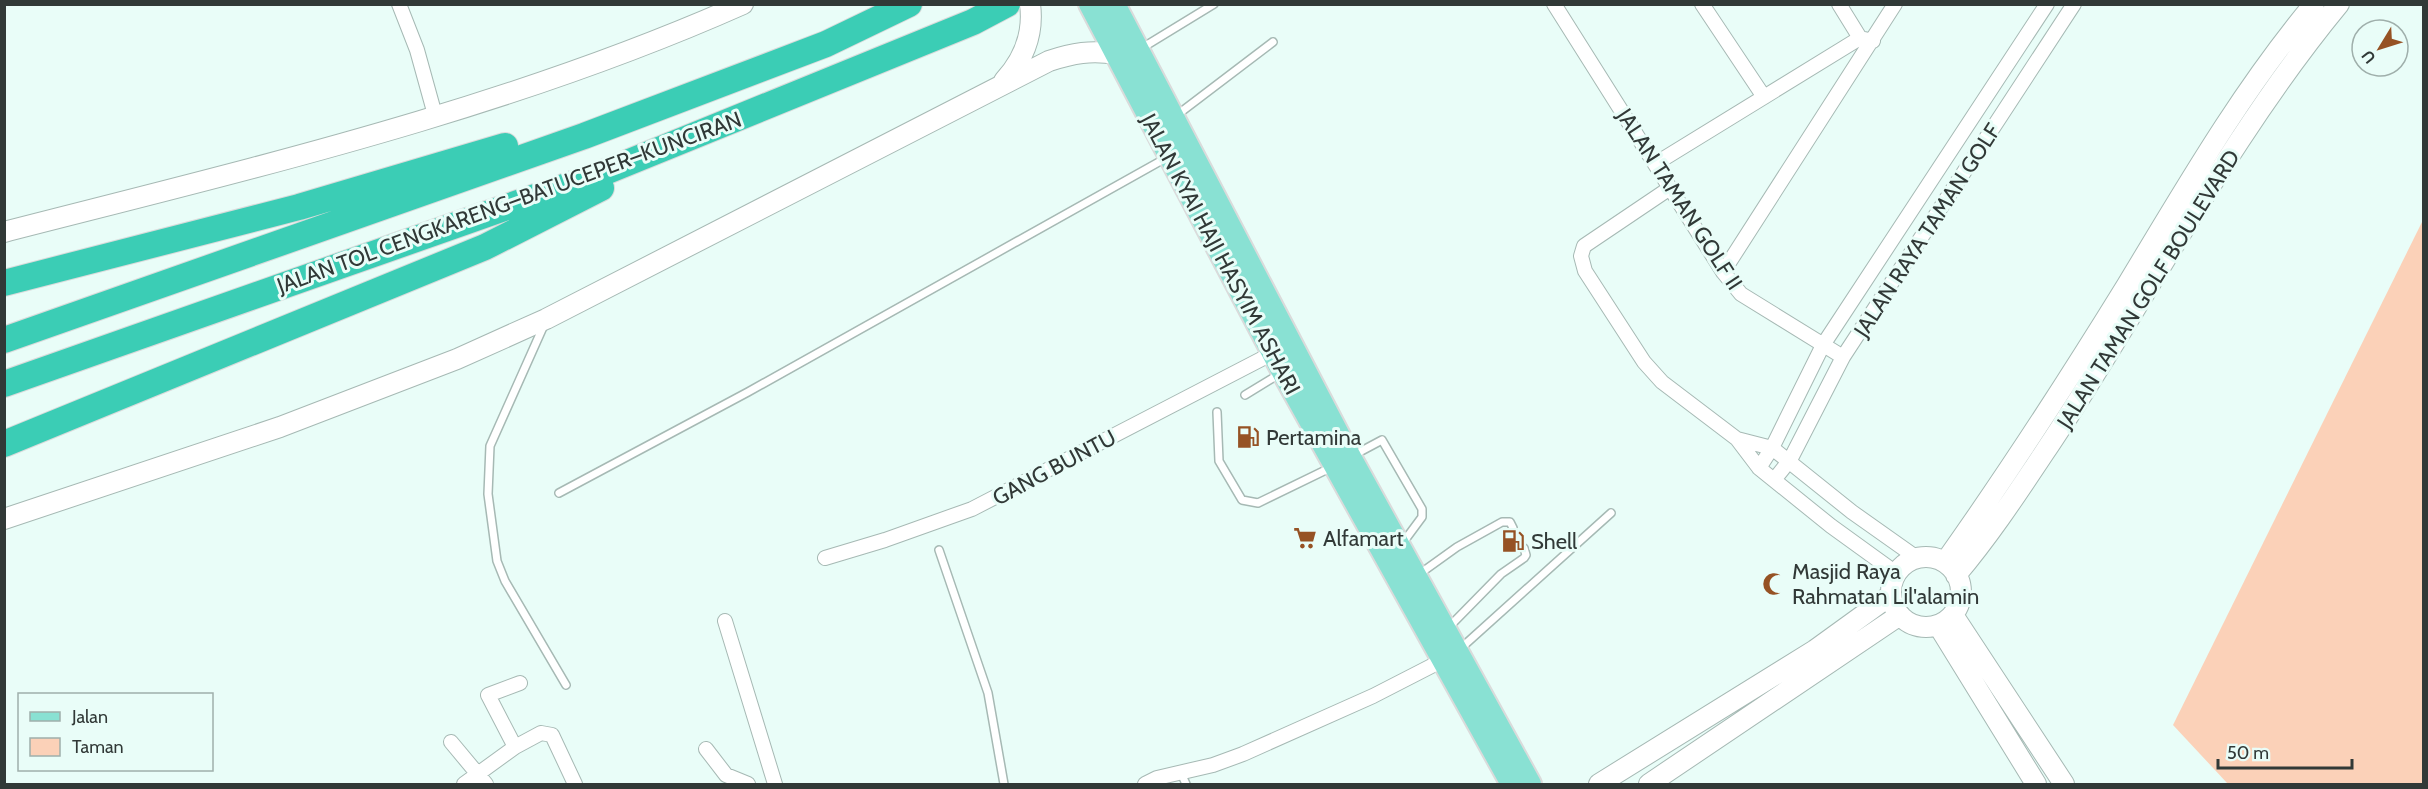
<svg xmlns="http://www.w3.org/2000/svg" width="2428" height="789" font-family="Cabin,sans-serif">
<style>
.green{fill:#fbd1b8}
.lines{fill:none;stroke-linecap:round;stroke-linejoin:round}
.lane-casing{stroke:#a6b9b4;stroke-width:10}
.street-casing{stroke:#a6b9b4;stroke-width:16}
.secondary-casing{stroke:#a6b9b4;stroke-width:22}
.primary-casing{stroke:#dadbdb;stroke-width:26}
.highway-casing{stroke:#dadbdb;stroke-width:28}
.lane{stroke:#fff;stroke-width:7}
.street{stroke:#fff;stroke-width:14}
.secondary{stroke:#fff;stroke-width:20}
.primary{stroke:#89e1d3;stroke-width:22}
.highway{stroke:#3bcdb5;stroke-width:26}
.labels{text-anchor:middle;stroke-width:6;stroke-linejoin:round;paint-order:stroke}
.street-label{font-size:22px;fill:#313937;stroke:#e9fdf8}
.poi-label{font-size:22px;fill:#313937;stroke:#e9fdf8;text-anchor:start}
</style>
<rect width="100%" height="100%" fill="#e9fdf8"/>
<!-- green -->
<path class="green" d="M2423,220V784H2228L2173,725Z"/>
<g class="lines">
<!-- lane casing -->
<g class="lane-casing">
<path id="lane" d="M1142,48L1214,4
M1177,115L1273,42
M544,325L490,446L488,494L497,561L505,581L566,685
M1245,395L1281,373
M1217,412L1219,461L1242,500L1258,503L1332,467
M1352,456L1382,440L1422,509V517L1402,544
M559,493L748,392L1166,158
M939,550L988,693L1004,784
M1418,575L1457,547L1502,522H1510L1513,528
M1449,627L1501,574L1524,558L1526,555L1524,548
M1460,649L1611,513
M1181,773L1186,784"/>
</g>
<!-- street casing -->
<g class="street-casing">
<path id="street" d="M399,4L417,50L435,115
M1554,4L1723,272L1741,294L1843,357
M1702,4L1764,97
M1839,4L1860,38
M1655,164L1860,38L1873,41
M1670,188L1584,246L1581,256L1585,271L1644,362L1662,382L1737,439L1759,468L1831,526L1896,573
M1723,272L1895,4
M1737,439L1772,448L1852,512L1917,558
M1759,468L1772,448L1823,345L2047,4
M1774,480L1790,460L1843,357L2074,4
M825,558L885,540L972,509L1273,353
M725,621L775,784
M520,683L488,695L515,747L541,733L552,735L575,784
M451,742L486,784
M706,749L726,775L748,784
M464,784L515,747
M1145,784L1157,778L1213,765L1243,754L1373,696L1449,657"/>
</g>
<!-- secondary casing -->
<g class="secondary-casing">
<path id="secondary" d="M1004,81C1024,59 1034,34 1030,4
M4,232C253,168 507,109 743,4
M4,519L280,427L457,359L546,319L1049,61C1073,53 1091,50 1116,54
M1891 592a35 35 0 1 1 70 0a35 35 0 1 1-70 0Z
M1945,562C2009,472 2069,379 2127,285C2185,189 2242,90 2314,4
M1956,575C1989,536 2016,495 2044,453C2144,305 2225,142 2339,4
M1953,615L2064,784
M1938,625L2036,784
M1599,784L1815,650L1891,595
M1649,784L1900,615"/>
</g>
<!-- primary casing -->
<g class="primary-casing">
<path id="primary" d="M1090,4L1283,372L1512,784
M1114,4L1350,457L1530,784"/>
</g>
<!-- highway casing -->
<g class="highway-casing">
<path id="highway" d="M4,283L299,207L505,146
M4,340L584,136L826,44L909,4
M4,384L595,176L973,22L1007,4
M4,444L485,247L601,188"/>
</g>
<!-- lane -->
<use href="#lane" class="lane"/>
<!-- street -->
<use href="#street" class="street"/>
<!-- secondary -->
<use href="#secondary" class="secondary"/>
<!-- primary -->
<use href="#primary" class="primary"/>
<!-- highway -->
<use href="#highway" class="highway"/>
</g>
<!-- icons -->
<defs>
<g id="fuel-bare" transform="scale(1.8)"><path d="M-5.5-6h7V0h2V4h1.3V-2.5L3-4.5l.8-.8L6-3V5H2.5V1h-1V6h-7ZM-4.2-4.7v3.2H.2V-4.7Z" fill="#965224" stroke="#e9fdf8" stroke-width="2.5" paint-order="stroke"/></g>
<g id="supermarket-bare" transform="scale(1.8)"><path d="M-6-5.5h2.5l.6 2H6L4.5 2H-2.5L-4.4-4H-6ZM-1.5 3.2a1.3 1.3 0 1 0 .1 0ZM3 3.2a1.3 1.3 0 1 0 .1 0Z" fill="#965224" stroke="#e9fdf8" stroke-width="2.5" paint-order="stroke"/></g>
<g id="mosque-bare" transform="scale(1.8)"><path d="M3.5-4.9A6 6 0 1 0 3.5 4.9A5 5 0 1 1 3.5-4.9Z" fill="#965224" stroke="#e9fdf8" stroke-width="2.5" paint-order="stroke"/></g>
</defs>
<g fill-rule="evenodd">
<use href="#fuel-bare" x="1248" y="437"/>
<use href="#supermarket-bare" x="1305" y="538"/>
<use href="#fuel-bare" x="1513" y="541"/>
<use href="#mosque-bare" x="1774" y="584"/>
</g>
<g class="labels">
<!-- street labels -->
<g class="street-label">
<text transform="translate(1680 199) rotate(57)" y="8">JALAN TAMAN GOLF II</text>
<text transform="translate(509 202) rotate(-20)" y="8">JALAN TOL CENGKARENG–BATUCEPER–KUNCIRAN</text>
<text transform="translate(1927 230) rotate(-57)" y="8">JALAN RAYA TAMAN GOLF</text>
<text transform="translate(1221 254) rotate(62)" y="8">JALAN KYAI HAJI HASYIM ASHARI</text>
<text transform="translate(2148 289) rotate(-58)" y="8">JALAN TAMAN GOLF BOULEVARD</text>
<text transform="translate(1054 467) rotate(-28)" y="8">GANG BUNTU</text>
</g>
<!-- poi labels -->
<g class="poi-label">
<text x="1266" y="445">Pertamina</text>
<text x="1323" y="546">Alfamart</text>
<text x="1531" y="549">Shell</text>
<text x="1792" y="579">Masjid Raya<tspan x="1792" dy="25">Rahmatan Lil'alamin</tspan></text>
</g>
</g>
<!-- border -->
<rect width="2428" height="789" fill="none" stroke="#313937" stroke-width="12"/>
<!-- legend -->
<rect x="18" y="693" width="195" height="78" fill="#e9fdf8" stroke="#9fafab" stroke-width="1.5"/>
<rect x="30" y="712" width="30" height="9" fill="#89e1d3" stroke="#9fafab" stroke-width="1.5"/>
<text x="72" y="723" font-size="18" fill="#313937">Jalan</text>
<rect x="30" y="738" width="30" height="18" fill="#fbd1b8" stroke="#9fafab" stroke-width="1.5"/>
<text x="72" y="753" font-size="18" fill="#313937">Taman</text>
<!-- north arrow -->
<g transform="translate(2380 48) rotate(232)"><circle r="28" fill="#e9fdf8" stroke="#9fafab" stroke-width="1.5"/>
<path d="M0-4.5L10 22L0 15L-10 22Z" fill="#965224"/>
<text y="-9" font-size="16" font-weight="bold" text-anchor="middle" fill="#313937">U</text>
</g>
<!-- scale -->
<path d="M2218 759v9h134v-9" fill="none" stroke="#313937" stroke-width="3"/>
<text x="2227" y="759" font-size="18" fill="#313937" stroke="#e9fdf8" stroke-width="4.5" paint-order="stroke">50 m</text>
</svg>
